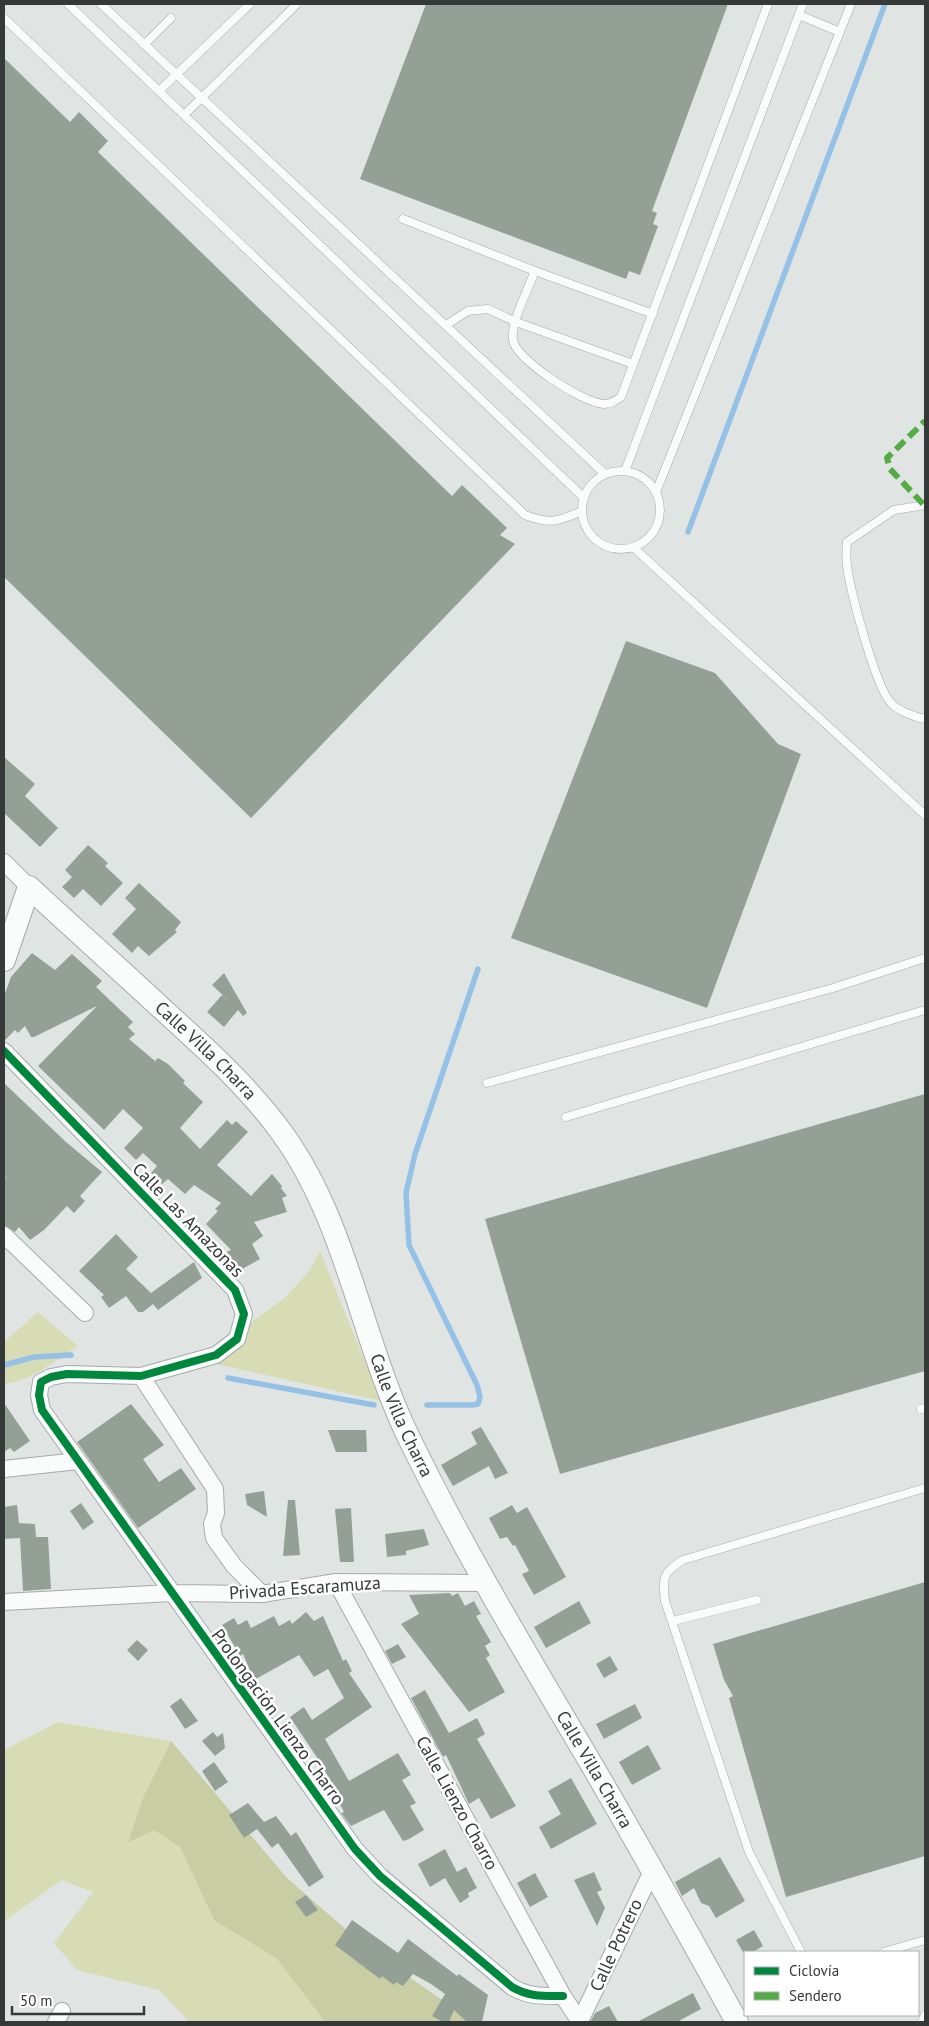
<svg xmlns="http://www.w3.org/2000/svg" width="929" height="2026" font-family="'PT Sans',sans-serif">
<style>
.green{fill:#d7dcb5}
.forest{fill:#c8cda3}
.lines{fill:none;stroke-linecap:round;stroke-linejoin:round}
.stream{stroke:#94c1e5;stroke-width:5.5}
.building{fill:#94a096}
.lane-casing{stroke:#a6aaa9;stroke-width:9}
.street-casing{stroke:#a6aaa9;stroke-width:18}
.secondary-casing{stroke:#a6aaa9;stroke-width:24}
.lane{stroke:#fafbfb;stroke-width:8}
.street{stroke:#fafbfb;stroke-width:16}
.secondary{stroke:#fafbfb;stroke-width:22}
.quiet{stroke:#54ac46;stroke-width:6;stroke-dasharray:12 6;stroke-linecap:butt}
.cycleway-casing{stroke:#fff;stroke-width:11}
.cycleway{stroke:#00873e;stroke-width:8}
.labels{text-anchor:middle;stroke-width:5;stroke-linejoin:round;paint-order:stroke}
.street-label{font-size:18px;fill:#353938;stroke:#fff}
</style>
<rect width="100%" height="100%" fill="#e0e5e4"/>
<!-- green -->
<path class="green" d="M320,1251L381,1401L216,1364V1355L239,1331L285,1298L310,1270Z
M38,1312L78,1346C54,1362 32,1380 4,1384V1342Z
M58,1722L171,1741L144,1795L129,1843L154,1830L180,1847L214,1920L277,1959L325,2022H189L159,1990L77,1970L54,1943L93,1892L62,1880L4,1921V1750Z"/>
<!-- forest -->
<path class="forest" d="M171,1741L287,1878L366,1947L474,2022H325L277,1959L214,1920L180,1847L154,1830L128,1843L144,1795Z"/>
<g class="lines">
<!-- stream -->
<path class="stream" d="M688,532L885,4
M4,1365L34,1357L71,1355
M228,1378L374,1405
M427,1405H473L478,1404L480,1397L477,1385L409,1245L406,1193L415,1154L478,969"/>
</g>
<!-- building -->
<path class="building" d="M426,4H728L652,211L657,213L653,224L658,226L640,275L629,271L626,279L360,179Z
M4,58L70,122L79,112L108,141L98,152L452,496L462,485L507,528L500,535L515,544L251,818L4,577Z
M626,641L715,673L778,744L801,754L707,1008L511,938Z
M4,757L35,784L25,796L58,828L40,847L4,813Z
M88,845L108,863L105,866L123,883L101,906L83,889L74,898L62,887L72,877L65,870Z
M139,883L181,922L175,930L177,932L149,956L138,946L132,953L112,934L136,909L125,898Z
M32,953L55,970L72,954L102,981L96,987L133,1022L128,1027L135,1034L129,1039L155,1061L158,1058L168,1064L185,1081L183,1083L203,1102L180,1128L200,1149L227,1120L232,1125L236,1121L248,1132L217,1165L251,1196L272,1174L282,1186L281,1188L287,1196L282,1198L287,1212L254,1222L263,1236L252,1244L260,1259L237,1272L226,1252L231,1250L206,1224L218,1211L215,1209L221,1203L194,1185L185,1194L168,1179L162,1184L151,1173L157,1166L143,1153L136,1160L124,1148L143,1128L123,1109L104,1130L38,1066L97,1006L34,1037H31L25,1026L18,1033L15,1030L4,1041V996L11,977Z
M224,973L247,1013L243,1016L238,1010L224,1027L207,1012L222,995L230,1002L212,985Z
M4,1083L66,1142L102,1172L80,1196L85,1201L74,1213L67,1206L44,1230L30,1240L19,1227L15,1232L4,1225V1179L6,1177L4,1175Z
M925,1094V1371L560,1474L485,1219Z
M116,1234L138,1257L126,1269L151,1293L194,1262L202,1278L158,1310L153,1304L143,1312H138L126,1296L109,1308L101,1297L104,1295L79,1271Z
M4,1403L30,1441L14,1452L10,1448L4,1452Z
M131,1404L164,1445L143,1459L159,1482L181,1468L196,1489L138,1528L77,1442Z
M481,1427L508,1473L495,1479L489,1466L453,1486L441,1465L477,1444L471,1432Z
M328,1430H366L367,1452H336Z
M264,1491L267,1517L247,1505L245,1494Z
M288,1500H295L300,1555L283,1556Z
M81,1503L94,1522L83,1530L70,1511Z
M17,1505L19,1523L35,1524L36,1537H48L51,1589L23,1591L20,1538L4,1539V1507Z
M512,1505L517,1513L527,1507L566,1577L534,1595L522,1574L529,1571L515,1545L513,1546L507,1537L500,1539L489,1518Z
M351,1508L354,1562H340L335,1509Z
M424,1529L429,1545L406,1551V1555L387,1557L385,1534Z
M925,1582V1856L786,1897L729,1698L733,1696L724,1680L713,1644Z
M450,1593L452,1596L458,1593L465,1606L474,1601L481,1614L476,1616L491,1642L485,1646L490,1655L486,1658L505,1692L469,1712L401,1624L419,1614L409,1595Z
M579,1601L591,1623L546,1648L534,1627Z
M306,1612L314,1621L323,1616L343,1661L346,1659L352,1671L349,1673L372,1707L325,1739L349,1781L398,1753L411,1775L402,1780L416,1803L410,1806L424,1830L409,1839L403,1841L384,1810L351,1826L341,1813L344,1812L335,1795L338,1793L316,1756L290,1717L304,1707L312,1720L344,1698L328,1669L314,1677L299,1655L254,1680L243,1654L240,1656L222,1625L234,1618L238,1625L247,1620L251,1628L274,1616L279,1626L290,1620L292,1624Z
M137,1640L148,1650L138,1661L127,1650Z
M398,1644L406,1657L392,1664L385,1651Z
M610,1656L618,1670L604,1678L596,1664Z
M425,1690L449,1733L477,1718L485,1734L477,1739L516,1806L491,1819L479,1798L469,1804L446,1755L443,1757L411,1698Z
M181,1698L198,1721L185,1729L170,1706Z
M635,1704L642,1718L604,1739L596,1724Z
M213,1732L217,1737L223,1733L225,1748L215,1756L202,1741Z
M648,1745L661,1769L632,1785L619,1762Z
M214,1762L228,1782L215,1791L202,1771Z
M571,1778L597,1824L551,1849L539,1827L561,1814L548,1791Z
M248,1803L264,1822L276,1816L291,1836L296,1832L324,1877L309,1887L278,1843L272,1848L257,1829L244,1838L229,1815Z
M445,1849L457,1872L466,1867L477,1888L468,1893L469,1897L460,1903L445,1878L430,1887L418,1864Z
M720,1857L745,1901L716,1918L709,1906L701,1903L694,1888L682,1896L675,1882Z
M594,1872L602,1890L597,1892L605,1908L597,1926L574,1880Z
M535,1873L548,1897L530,1907L517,1883Z
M306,1895L318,1910L306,1917L295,1902Z
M352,1920L398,1953L408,1939L457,1976L459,1974L488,1995L482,2022H467L454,2010L449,2022H443L432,2016L445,1994L431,1984L413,1974L403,1986L396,1982L394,1985L382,1976L380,1979L335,1945Z
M754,1930L763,1946L753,1952H743L736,1940Z
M693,1993L701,2009L677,2022H637Z
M609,2006L618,2022H590L595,2013Z"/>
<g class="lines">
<!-- lane casing -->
<g class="lane-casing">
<path id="lane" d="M68,4L584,498
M101,4L605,474
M799,15L840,32
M4,18L525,515C550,525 559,521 582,511
M144,45L171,18
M159,91L250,4
M184,115L297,4
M403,219L535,271L653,314
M535,271C529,287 510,324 513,340C516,360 583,403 604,404C611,404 615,401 621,397L768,4
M446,325L468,311L488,309L516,322L633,364
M625,471L803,4
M582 510a39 39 0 1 1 78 0a39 39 0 1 1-78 0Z
M656,492L851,4
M925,505L894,510L847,542C846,552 846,562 848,572C852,596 876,688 891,703C898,711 915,717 925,719
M633,547L925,815
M487,1083L833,988L925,958
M566,1117L925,1010
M921,1409L925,1408
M673,1621L757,1600
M801,1952L749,1852L665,1601C662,1578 663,1572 683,1560L925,1488
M884,1952L925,1940
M922,2022L925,2015"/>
</g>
<!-- street casing -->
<g class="street-casing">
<path id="street" d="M4,862L29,887
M4,1051L235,1290L244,1314L237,1339L216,1355L141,1376L67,1374L51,1377L41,1382L39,1395L42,1410L355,1849L380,1876L512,1987C529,1997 543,1996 563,1996
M4,1235L85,1313
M141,1376L215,1489L216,1513L212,1524L214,1538L234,1566L262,1594
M4,1469L78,1461
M336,1582L563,1996L580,2022
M4,1602L171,1593L262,1594L336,1582L486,1583
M580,2021L653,1869
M56,2022L62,2011"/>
</g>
<!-- secondary casing -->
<g class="secondary-casing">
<g id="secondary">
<path id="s1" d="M4,960L29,887C72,927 116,966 159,1006C202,1045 248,1086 282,1133C348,1224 361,1341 410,1440C462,1547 523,1648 583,1750C636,1840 687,1931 737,2022"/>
</g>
</g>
<!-- lane -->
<use href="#lane" class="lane"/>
<!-- street -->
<use href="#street" class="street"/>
<!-- secondary -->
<use href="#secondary" class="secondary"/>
<!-- quiet -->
<path class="quiet" d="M923,504L890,469L887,458L925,421"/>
<!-- cycleway casing -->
<g class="cycleway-casing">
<path id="cycleway" d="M4,1051L235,1290L244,1314L237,1339L216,1355L141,1376L67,1374L51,1377L41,1382L39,1395L42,1410L355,1849L380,1876L512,1987C529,1997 543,1996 563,1996"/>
</g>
<!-- cycleway -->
<use href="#cycleway" class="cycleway"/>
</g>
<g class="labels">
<!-- street labels -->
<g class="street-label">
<text dy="6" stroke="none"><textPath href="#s1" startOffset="318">Calle Villa Charra</textPath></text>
<text transform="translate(188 1220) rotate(46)" y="6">Calle Las Amazonas</text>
<text dy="6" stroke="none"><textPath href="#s1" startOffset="738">Calle Villa Charra</textPath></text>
<text transform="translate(305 1588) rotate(-4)" y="6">Privada Escaramuza</text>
<text transform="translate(278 1717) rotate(54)" y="6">Prolongación Lienzo Charro</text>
<text dy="6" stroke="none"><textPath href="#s1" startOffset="1142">Calle Villa Charra</textPath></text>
<text transform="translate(457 1803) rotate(61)" y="6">Calle Lienzo Charro</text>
<text transform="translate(616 1945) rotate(-65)" y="6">Calle Potrero</text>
</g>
</g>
<!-- border -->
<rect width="929" height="2026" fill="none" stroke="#353938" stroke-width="10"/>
<!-- legend -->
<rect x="744" y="1951" width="175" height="65" fill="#ffffff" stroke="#aeb0af"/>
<rect x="754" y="1967" width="25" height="8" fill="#00873e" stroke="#aeb0af"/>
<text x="789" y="1976" font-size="15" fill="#353938">Ciclovía</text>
<rect x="754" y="1992" width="25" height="8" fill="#54ac46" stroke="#aeb0af"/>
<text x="789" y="2001" font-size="15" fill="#353938">Sendero</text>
<!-- scale -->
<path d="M12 2006v8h132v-8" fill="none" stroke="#353938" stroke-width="2.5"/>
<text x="20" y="2006" font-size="15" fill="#353938" stroke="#ffffff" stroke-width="4" paint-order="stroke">50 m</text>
</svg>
